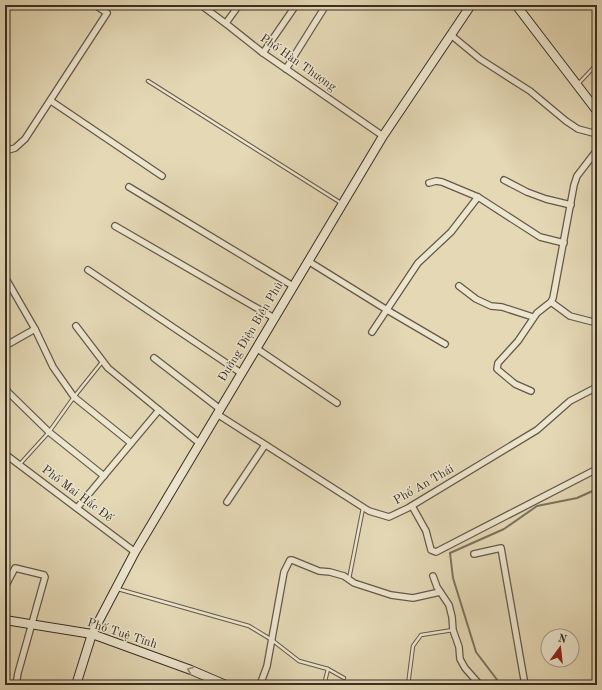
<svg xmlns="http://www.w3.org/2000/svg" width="602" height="690" font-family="'Old Standard TT',serif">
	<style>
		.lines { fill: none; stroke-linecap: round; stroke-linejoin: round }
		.stream { stroke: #7c725e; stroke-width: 2 }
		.lane-casing { stroke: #635949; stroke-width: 4.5 }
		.street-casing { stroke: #635949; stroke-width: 8 }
		.secondary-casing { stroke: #382f25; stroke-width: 10 }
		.lane { stroke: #ede6cf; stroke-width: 2.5 }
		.street { stroke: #ede6cf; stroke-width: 5.5 }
		.secondary { stroke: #ede6cf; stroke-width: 8 }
		.oneway { stroke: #928a7a }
		.labels { text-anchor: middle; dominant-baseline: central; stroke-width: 3; stroke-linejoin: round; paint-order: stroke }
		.street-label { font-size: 12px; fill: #382f25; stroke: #ede6cf }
	</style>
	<rect width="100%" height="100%" fill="#e4d8b5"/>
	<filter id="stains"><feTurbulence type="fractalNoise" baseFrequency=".005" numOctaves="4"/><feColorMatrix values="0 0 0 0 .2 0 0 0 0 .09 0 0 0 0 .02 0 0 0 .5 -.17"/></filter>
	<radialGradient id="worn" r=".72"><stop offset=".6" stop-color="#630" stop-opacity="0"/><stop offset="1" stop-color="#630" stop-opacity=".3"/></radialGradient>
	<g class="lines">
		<path class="stream" d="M501 685 476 652 453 578 450 553 504 529 537 506 577 498 597 489"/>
		<defs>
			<g id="lane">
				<path d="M597 47 594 55 597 61"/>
				<path d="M148 81 341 203"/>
				<path d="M579 83 597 64"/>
				<path d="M20 464 49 432 74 397 102 362"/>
				<path d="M349 579 363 508"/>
				<path d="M118 589 249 626 272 640 299 661 328 669 344 678"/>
				<path d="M324 685 328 669"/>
				<path d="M408 685 413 646 421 635 453 630"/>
				<path d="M526 685H538"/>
				<path d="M546 685 597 684"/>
			</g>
			<g id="street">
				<path d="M201 5 229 26 263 53 383 136"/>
				<path d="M226 23 239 5"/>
				<path d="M451 35 480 59 530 91 566 121 578 129 597 134"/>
				<path d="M263 53 296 5"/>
				<path d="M286 69 326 5"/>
				<path d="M51 101 162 176"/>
				<path d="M5 151 15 148 25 139 107 13 95 5"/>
				<path d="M504 180 527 192 546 199 571 205"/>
				<path d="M429 183 436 181 442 182 478 197 540 237 564 243"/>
				<path d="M129 187 293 286"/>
				<path d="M115 226 274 318"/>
				<path d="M308 261 387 310 445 344"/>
				<path d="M88 270 241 373"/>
				<path d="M5 277 35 329 53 367 74 397 131 443"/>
				<path d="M459 286 476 299 491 306 502 307 533 317"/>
				<path d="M551 302 570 316 597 323"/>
				<path d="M76 326 108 368 199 443"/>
				<path d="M372 332 418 263 451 232 478 197"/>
				<path d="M5 346 35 329"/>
				<path d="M256 348 337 403"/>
				<path d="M154 358 220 409"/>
				<path d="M5 387 8 392 49 432 104 476"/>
				<path d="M531 391 515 384 497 369 498 363 518 341 537 313 551 302 553 298 574 185 577 176 597 150"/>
				<path d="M217 414 369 511 389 517 408 508 537 430 570 401 597 387"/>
				<path d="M5 454 135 552"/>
				<path d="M227 502 265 445"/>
				<path d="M412 506 426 531 431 550 436 552 597 469"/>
				<path d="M77 508 159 410"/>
				<path d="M474 554 501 548 525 685"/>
				<path d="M433 576 437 587 449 605 452 617 453 630 459 647 460 659 465 668 480 685"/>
				<path d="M5 587 15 568 44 575 45 577 18 673 16 685"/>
				<path d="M260 685 267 666 284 572 290 560H292L319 571 330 572 344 576 354 583 391 595 413 598 440 592"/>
			</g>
			<g id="secondary">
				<path d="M516 5 597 111"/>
				<path d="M5 620 92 634 191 670 226 685"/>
				<path d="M76 685 92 634 135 552 383 136 471 5"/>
			</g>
		</defs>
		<use href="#lane" class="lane-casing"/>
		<use href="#street" class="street-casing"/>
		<use href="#secondary" class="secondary-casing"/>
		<use href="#lane" class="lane"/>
		<use href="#street" class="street"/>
		<use href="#secondary" class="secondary"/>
	</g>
	<defs><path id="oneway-chevron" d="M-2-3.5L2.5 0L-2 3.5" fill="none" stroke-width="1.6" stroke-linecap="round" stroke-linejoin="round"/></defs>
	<use class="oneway" href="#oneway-chevron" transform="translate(190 670) rotate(-159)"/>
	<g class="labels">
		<g class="street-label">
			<text transform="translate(298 63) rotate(35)">Phố Hàn Thượng</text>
			<text transform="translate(251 332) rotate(-59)">Đường Điện Biên Phủ</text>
			<text transform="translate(424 485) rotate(-30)">Phố An Thái</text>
			<text transform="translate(77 494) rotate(37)">Phố Mai Hắc Đế</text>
			<text transform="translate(122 634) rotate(18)">Phố Tuệ Tĩnh</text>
		</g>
	</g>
	<rect width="602" height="690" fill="none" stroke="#e4d8b5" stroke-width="20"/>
	<rect x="6" y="6" width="590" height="678" fill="none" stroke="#382f25" stroke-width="2"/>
	<rect x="10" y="10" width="582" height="670" fill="none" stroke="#382f25"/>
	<g transform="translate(560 648) rotate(15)"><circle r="19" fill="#ede6cf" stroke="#a59d8b"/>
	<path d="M0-3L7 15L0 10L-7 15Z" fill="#8f2418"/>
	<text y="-6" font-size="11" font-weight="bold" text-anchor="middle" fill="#382f25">N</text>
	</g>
	<rect width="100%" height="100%" filter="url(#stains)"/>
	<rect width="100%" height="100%" fill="url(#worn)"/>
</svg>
